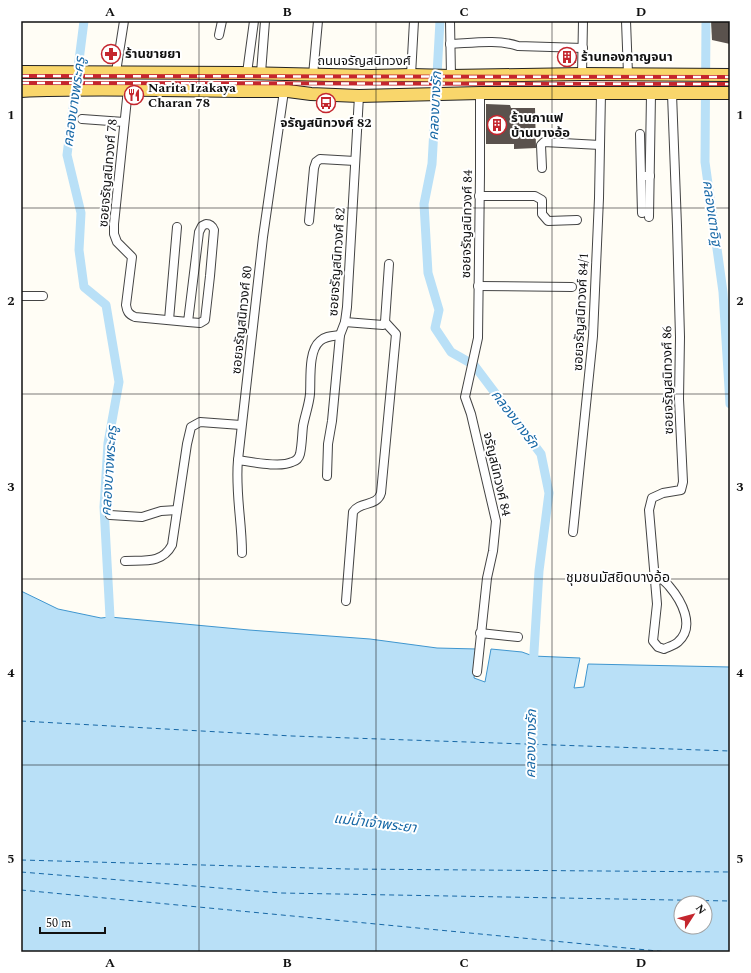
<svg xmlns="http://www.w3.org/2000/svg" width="751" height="973" font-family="Spectral,'Noto Sans Thai',serif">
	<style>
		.water { fill: #b9e0f7; stroke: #3f96cf; fill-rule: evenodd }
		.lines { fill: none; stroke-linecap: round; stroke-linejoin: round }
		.canal { stroke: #b9e0f7; stroke-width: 9 }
		.ferry { stroke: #1768a6; stroke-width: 1; stroke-dasharray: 5 4; stroke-linecap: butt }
		.building { fill: #5a524d }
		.minor-casing { stroke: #444; stroke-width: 10 }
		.primary-casing { stroke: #222; stroke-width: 14 }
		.minor { stroke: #fff; stroke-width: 8 }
		.primary { stroke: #f9d66b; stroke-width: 12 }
		.rail-casing { stroke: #c4262e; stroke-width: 4 }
		.rail { stroke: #fff; stroke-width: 2.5; stroke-dasharray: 8; stroke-linecap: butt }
		.grid { fill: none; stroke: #111; stroke-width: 1; stroke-opacity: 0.55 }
		.labels { text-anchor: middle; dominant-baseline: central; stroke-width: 4; stroke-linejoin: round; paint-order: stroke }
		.poi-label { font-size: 13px; font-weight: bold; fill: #111; stroke: #fff; text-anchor: start }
		.street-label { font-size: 13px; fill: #111; stroke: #fff }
		.water-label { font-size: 14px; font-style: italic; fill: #1768a6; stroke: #fff }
		.neighbourhood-label { font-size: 14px; fill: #111; stroke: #fff }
		.neatline { fill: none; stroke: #111; stroke-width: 1.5 }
		.grid-label { font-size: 13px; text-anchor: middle; font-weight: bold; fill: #111 }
	</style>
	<rect width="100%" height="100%" fill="#fffdf5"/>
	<path class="water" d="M21 591 58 609 101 618 110 617 249 630 370 639 437 648 477 649 474 678 485 682 491 649 522 652 533 656 580 658 574 688 584 687 588 664 730 667V952H21ZM681 903H705V927H681Z"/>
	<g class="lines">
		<g class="canal">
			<path d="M84 21 67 155 81 213 79 250 84 287 106 305 119 382 108 443 104 507 110 617 109 629"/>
			<path d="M440 21 432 164 424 204 428 273 439 310 435 328 451 352 474 365 541 454 549 493 539 571 533 668"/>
			<path d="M706 21 705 162 723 292 730 404"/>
		</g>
		<g class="ferry">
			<path d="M21 721 292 736 730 751"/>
			<path d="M21 860 348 869 730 872"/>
			<path d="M21 872 281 893 730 901"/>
			<path d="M21 890 668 952"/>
		</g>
	</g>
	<g class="building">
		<path d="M711 21H730V44L712 40Z"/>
		<path d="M558 53H575L576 63 559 61Z"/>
		<path d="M486 104 510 105 511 108H535L536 148 514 149V144H486Z"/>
	</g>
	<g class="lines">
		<defs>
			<g id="minor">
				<path d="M450 21 451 76"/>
				<path d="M626 21 628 74"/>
				<path d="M219 35 222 21"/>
				<path d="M450 44C472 43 498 39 518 46L583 48"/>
				<path d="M116 72 124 21"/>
				<path d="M247 73 254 21"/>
				<path d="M261 73 265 21"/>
				<path d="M582 74 583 21"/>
				<path d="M313 75 318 21"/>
				<path d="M411 75 414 21"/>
				<path d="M128 89 114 224V234L117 242 132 257 126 305C127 311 128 314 135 317L188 322 200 323 205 320 210 276 214 230C212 225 210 224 206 224L202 226 199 232 188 322"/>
				<path d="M82 119 124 122"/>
				<path d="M640 134 641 176"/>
				<path d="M542 168 541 145 544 142 600 145"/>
				<path d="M479 196H535L542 200V214L548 221 577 220"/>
				<path d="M642 213 641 176H650"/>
				<path d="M649 217 651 94"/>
				<path d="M309 221 314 168 316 162 320 159 355 161"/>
				<path d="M478 286 572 287"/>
				<path d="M21 296H43"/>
				<path d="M169 320 177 227"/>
				<path d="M345 322 383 325 385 322"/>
				<path d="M238 460C252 462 280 468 292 462 296 461 299 458 300 454 302 445 302 435 303 426 305 415 309 405 310 394 311 379 308 351 320 341 325 336 333 336 340 335"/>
				<path d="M327 476 328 444 332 421 340 335 345 322 347 307 359 96"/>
				<path d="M110 515 142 517 161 511 177 510"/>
				<path d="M573 532 593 336 599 198 601 93"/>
				<path d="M242 553C242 521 235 492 238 460L263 237 284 91"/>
				<path d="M125 561C144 560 162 564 172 545L187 444 191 427 200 422 241 425"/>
				<path d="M655 574C659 577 665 581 669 586 681 600 696 626 678 642 675 645 668 647 664 649L658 647 653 641 657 604 649 510 652 498 663 493 681 490 683 482 679 399 680 337 677 226 672 94"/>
				<path d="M346 601 353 512C360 501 377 507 381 493L396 334 385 322 389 264"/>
				<path d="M480 633 518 637"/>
				<path d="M477 672 487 578 493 551 496 521 471 414 465 397 478 338 480 174V93"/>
			</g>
			<g id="primary">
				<path d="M21 72 240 73 371 76 411 75 451 76 582 74 730 75"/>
				<path d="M21 91C110 87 199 92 288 91L311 94 359 96 480 93H730"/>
			</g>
		</defs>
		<use href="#minor" class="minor-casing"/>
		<use href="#primary" class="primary-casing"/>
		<use href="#minor" class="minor"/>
		<use href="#primary" class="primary"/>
		<defs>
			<g id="rail">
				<path d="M21 76 730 77"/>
				<path d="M21 83 730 84"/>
			</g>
		</defs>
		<use href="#rail" class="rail-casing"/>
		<use href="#rail" class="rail"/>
	</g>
	<path class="grid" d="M199 21V952M376 21V952M552 21V952M21 208H730M21 394H730M21 579H730M21 765H730"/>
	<defs>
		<symbol id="pharmacy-ring" viewBox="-11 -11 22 22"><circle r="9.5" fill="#fff" stroke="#c4262e" stroke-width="1.5"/><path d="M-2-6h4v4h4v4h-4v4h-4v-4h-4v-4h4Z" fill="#c4262e"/></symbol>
		<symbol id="building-ring" viewBox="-11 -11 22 22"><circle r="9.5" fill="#fff" stroke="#c4262e" stroke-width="1.5"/><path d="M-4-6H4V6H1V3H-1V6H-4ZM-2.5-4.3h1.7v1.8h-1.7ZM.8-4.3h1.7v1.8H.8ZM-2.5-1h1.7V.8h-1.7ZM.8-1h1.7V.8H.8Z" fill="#c4262e"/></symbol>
		<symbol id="restaurant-ring" viewBox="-11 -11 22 22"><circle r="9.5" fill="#fff" stroke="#c4262e" stroke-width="1.5"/><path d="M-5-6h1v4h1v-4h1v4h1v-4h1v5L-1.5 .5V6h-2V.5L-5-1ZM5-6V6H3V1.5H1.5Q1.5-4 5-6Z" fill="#c4262e"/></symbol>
		<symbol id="bus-ring" viewBox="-11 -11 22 22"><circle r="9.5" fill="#fff" stroke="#c4262e" stroke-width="1.5"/><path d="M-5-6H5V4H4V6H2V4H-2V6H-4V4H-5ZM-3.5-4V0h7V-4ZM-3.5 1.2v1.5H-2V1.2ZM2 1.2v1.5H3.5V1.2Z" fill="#c4262e"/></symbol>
	</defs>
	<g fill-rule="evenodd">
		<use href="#pharmacy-ring" x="100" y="43" width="22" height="22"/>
		<use href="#building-ring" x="556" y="46" width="22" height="22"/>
		<use href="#restaurant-ring" x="123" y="84" width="22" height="22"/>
		<use href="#bus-ring" x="315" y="92" width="22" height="22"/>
		<use href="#building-ring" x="486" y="114" width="22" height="22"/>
	</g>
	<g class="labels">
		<g class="poi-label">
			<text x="125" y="54">ร้านขายยา</text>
			<text x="581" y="57">ร้านทองกาญจนา</text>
			<text x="148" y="88">Narita Izakaya<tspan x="148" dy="15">Charan 78</tspan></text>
			<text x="511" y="118">ร้านกาแฟ<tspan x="511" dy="15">บ้านบางอ้อ</tspan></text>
			<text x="326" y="123" text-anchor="middle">จรัญสนิทวงศ์ 82</text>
		</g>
		<g class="street-label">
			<text x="364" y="61">ถนนจรัญสนิทวงศ์</text>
			<text transform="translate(108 173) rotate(-85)">ซอยจรัญสนิทวงศ์ 78</text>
			<text transform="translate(467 224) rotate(-89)">ซอยจรัญสนิทวงศ์ 84</text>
			<text transform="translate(337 262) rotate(-86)">ซอยจรัญสนิทวงศ์ 82</text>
			<text transform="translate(581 312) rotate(-87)">ซอยจรัญสนิทวงศ์ 84/1</text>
			<text transform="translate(242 320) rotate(-84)">ซอยจรัญสนิทวงศ์ 80</text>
			<text transform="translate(668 380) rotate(-91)">ซอยจรัญสนิทวงศ์ 86</text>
			<text transform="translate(497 474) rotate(77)">จรัญสนิทวงศ์ 84</text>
		</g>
		<g class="water-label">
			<text transform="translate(74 102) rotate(-82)">คลองบางพระครู</text>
			<text transform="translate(435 106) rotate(-87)">คลองบางรัก</text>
			<text transform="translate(712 213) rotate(82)">คลองเตาอิฐ</text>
			<text transform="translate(515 419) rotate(53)">คลองบางรัก</text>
			<text transform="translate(109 471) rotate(-86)">คลองบางพระครู</text>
			<text transform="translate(531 744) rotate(-89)">คลองบางรัก</text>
			<text transform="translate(375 823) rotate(7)">แม่น้ำเจ้าพระยา</text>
		</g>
		<g class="neighbourhood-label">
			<text x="618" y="577">ชุมชนมัสยิดบางอ้อ</text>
		</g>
	</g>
	<rect width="751" height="973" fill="none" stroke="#ffffff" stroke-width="44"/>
	<g transform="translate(693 915) rotate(54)"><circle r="19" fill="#ffffff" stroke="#a0a0a0"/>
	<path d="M0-3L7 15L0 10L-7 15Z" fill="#c4262e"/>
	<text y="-6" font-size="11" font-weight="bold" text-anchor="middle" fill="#111111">N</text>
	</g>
	<path d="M40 927v6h65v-6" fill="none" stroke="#111111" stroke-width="2"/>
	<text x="46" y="927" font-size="12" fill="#111111" stroke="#ffffff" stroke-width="3" paint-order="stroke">50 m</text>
	<rect x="22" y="22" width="707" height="929" class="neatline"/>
	<g class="grid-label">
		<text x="110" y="16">A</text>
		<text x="287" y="16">B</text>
		<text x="464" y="16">C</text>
		<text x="641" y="16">D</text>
		<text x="11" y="119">1</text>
		<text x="740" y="119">1</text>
		<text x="11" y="305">2</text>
		<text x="740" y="305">2</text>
		<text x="11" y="491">3</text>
		<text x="740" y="491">3</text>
		<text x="11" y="677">4</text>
		<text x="740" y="677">4</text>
		<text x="11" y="863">5</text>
		<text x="740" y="863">5</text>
		<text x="110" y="967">A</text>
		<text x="287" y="967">B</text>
		<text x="464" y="967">C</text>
		<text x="641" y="967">D</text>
	</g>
</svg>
